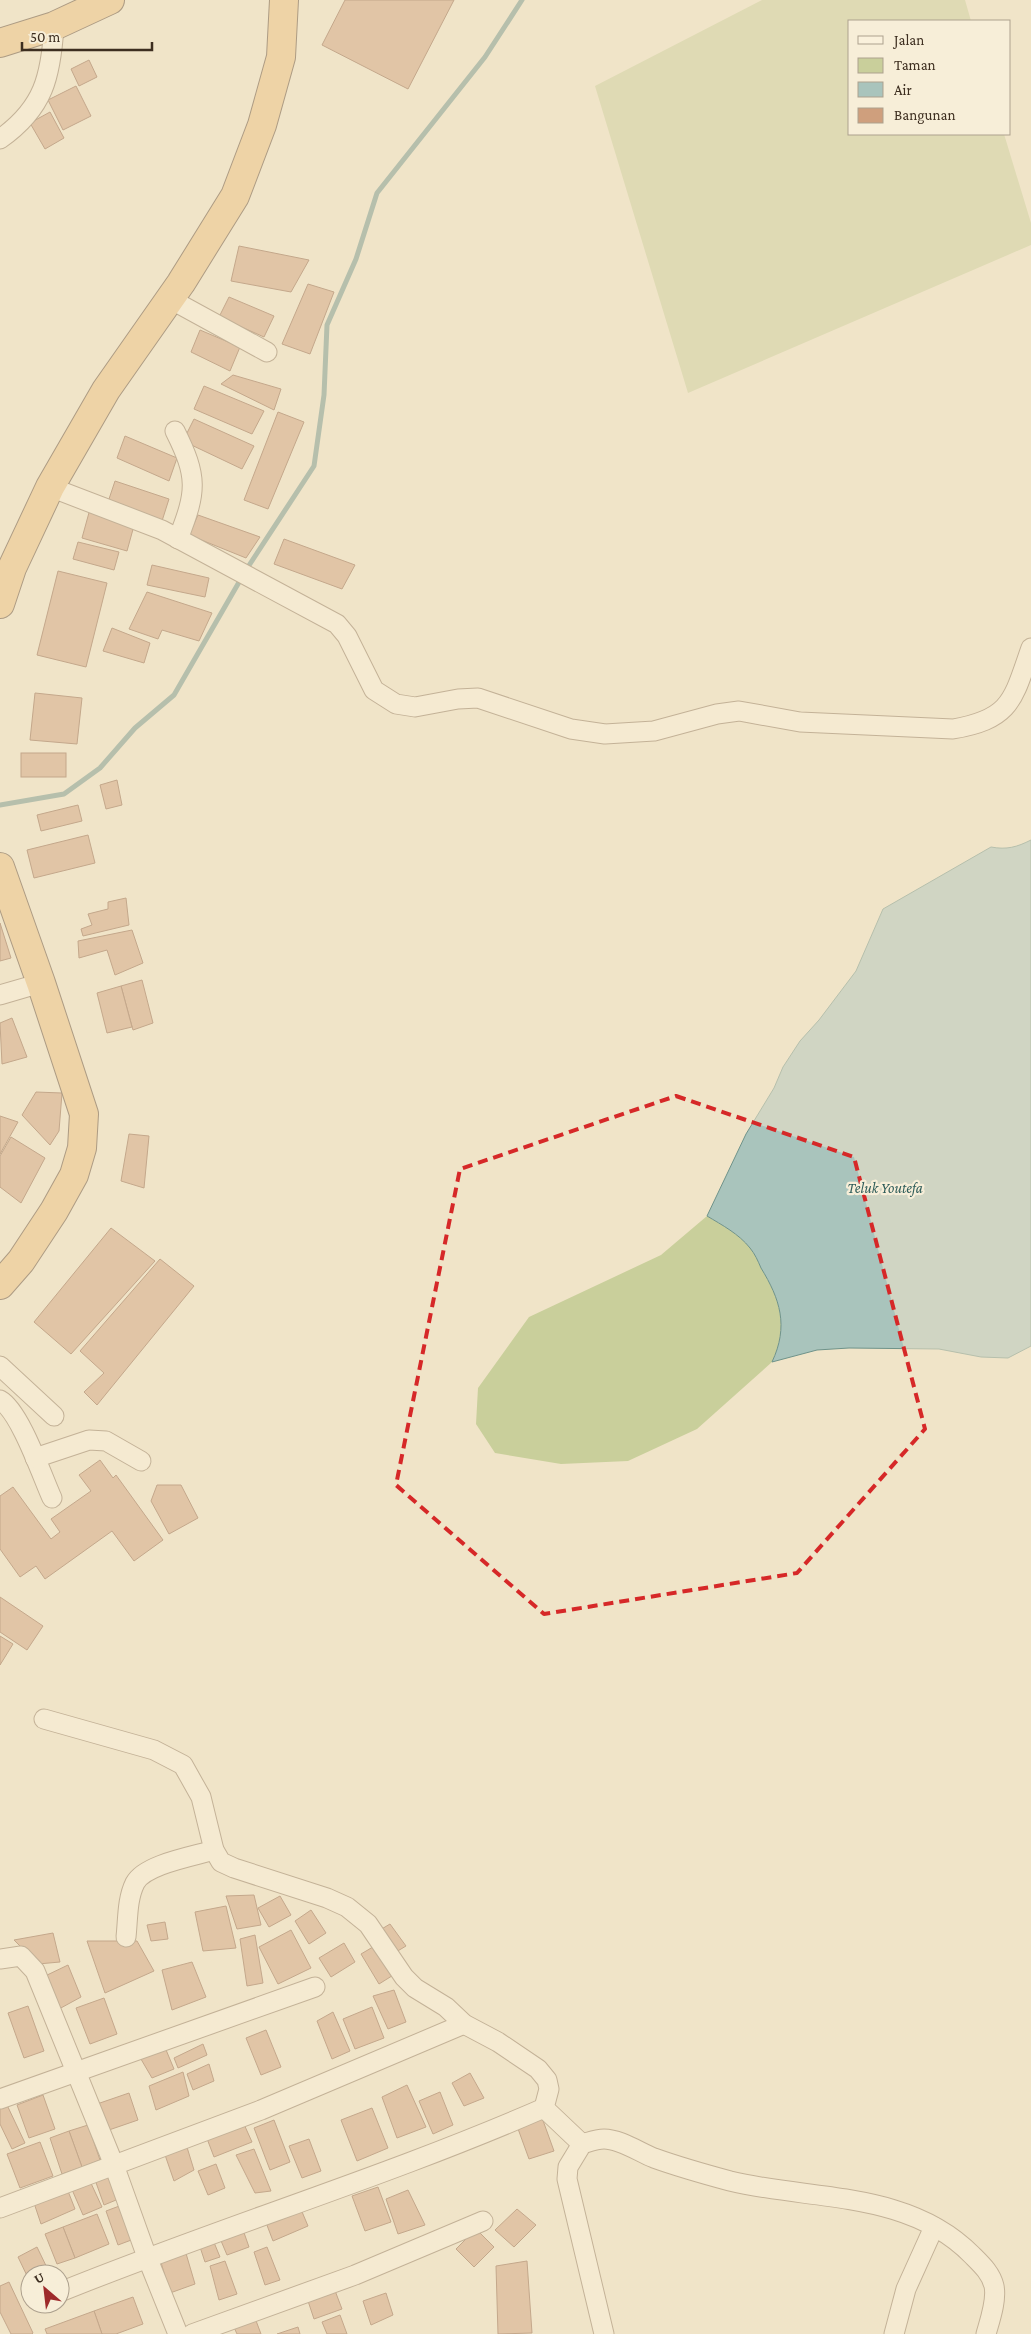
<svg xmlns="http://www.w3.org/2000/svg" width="1031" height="2334" font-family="'Crimson Pro',serif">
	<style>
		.green { fill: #c9cf9b }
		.water { fill: #a9c4bc; stroke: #6f938a }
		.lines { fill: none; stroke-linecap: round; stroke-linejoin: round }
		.stream { stroke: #6f938a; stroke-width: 5 }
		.building { fill: #cf9f7d; stroke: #8d5f41 }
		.minor-casing { stroke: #8d765c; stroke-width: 21 }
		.trunk-casing { stroke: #5b4430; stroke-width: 30 }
		.minor { stroke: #faf1dc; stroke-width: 19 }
		.trunk { stroke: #eabe7c; stroke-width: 28 }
		.marked { fill: none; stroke: #d62828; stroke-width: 4; stroke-dasharray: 10 6; stroke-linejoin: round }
		.labels { text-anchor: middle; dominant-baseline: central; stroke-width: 4.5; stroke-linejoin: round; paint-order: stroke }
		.water-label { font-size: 15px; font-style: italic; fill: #2f5d5a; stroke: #f7eed8 }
	</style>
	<rect width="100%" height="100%" fill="#f0e4c8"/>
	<g class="green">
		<path d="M762 0H965L971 21H850V134H1004L1031 223V245L688 393 595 86Z"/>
		<path d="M707 1216C722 1225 739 1234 750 1248 755 1254 758 1261 761 1268 780 1299 789 1326 772 1362L697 1429 628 1461 561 1464 495 1453 476 1424 478 1388 529 1317 661 1255Z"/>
	</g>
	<path class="water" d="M1031 840V1346L1008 1358 981 1357 939 1349 849 1348 817 1350 772 1362C789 1326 780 1299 761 1268 758 1261 755 1254 750 1248 739 1234 722 1225 707 1216L746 1134 774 1088 783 1067 800 1041 819 1020 856 971 883 909 991 847C1007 850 1017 847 1031 840Z"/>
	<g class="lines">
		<g class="stream">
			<path d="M246 570 314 466 324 395 327 325 356 259 377 193 485 57 522 0"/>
			<path d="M0 805 64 794 100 768 135 728 174 695 242 577"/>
		</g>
	</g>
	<g class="building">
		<path d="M345 0H454L408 89 322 45Z"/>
		<path d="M89 60 97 77 79 86 71 69Z"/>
		<path d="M76 86 91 116 63 130 48 100Z"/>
		<path d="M50 112 64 138 45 149 30 123Z"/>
		<path d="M239 246 309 260 291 292 231 281Z"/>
		<path d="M308 284 334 292 310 354 282 344Z"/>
		<path d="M229 297 274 316 264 337 219 317Z"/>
		<path d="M200 330 240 347 230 371 191 352Z"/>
		<path d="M233 375 281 389 274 410 221 384Z"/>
		<path d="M204 386 264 411 252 434 194 409Z"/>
		<path d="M278 412 304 422 268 509 244 500Z"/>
		<path d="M194 419 254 446 242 469 183 441Z"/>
		<path d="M125 436 177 458 169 481 117 458Z"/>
		<path d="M115 481 169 499 162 521 108 502Z"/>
		<path d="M90 509 135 522 127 551 82 538Z"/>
		<path d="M198 515 260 537 246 558 189 535Z"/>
		<path d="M284 539 355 565 342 589 274 564Z"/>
		<path d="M78 542 119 552 114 570 73 559Z"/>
		<path d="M152 565 209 578 205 597 147 585Z"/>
		<path d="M58 571 107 583 86 667 37 655Z"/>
		<path d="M147 592 212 613 199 641 162 630 158 639 129 629Z"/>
		<path d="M112 628 150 643 144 663 103 651Z"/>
		<path d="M35 693 82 698 77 744 30 740Z"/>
		<rect x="21" y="753" width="45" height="24"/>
		<path d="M117 780 122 805 106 809 100 785Z"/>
		<path d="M78 805 82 821 41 831 37 815Z"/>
		<path d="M88 835 95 863 34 878 27 850Z"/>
		<path d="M126 898 129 925 83 936 81 929 92 925 88 914 108 909V902Z"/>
		<path d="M0 923 11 958 0 961Z"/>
		<path d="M132 930 143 963 115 975 107 950 79 958 78 941Z"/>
		<path d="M142 980 153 1023 133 1030 121 986Z"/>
		<path d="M121 986 132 1027 107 1033 97 993Z"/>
		<path d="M12 1018 27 1057 2 1064 0 1023Z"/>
		<path d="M36 1092 62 1093 59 1131 50 1145 22 1115Z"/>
		<path d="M0 1116 18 1122 0 1154Z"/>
		<path d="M129 1134 149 1136 144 1188 121 1181Z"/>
		<path d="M11 1137 45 1158 21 1203 0 1187V1156Z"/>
		<path d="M111 1228 155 1261 71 1354 34 1322Z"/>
		<path d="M160 1259 194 1286 97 1405 84 1392 104 1373 80 1351Z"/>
		<path d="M100 1460 113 1478 116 1475 163 1540 134 1561 112 1531 45 1579 36 1566 20 1577 0 1549V1496L13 1487 51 1539 60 1532 51 1519 91 1491 79 1475Z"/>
		<path d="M157 1485H181L198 1518 169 1534 151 1501Z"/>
		<path d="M0 1597 43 1626 27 1650 0 1632Z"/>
		<path d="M0 1636 13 1644 0 1665Z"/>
		<path d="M254 1895 261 1925 237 1929 226 1896Z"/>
		<path d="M280 1896 291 1915 269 1927 258 1908Z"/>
		<path d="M226 1906 236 1948 203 1951 195 1912Z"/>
		<path d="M311 1910 326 1933 309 1944 295 1921Z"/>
		<path d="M165 1922 168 1939 151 1941 147 1925Z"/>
		<path d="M390 1924 406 1946 396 1952 380 1930Z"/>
		<path d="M291 1930 311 1968 278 1984 259 1947Z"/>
		<path d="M53 1933 60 1962 38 1964 14 1940Z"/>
		<path d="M255 1935 263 1983 247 1986 240 1939Z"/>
		<path d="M87 1941H137L154 1971 105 1993Z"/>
		<path d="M344 1943 355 1962 331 1977 319 1958Z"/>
		<path d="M378 1944 395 1974 379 1984 361 1954Z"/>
		<path d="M192 1962 206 1997 172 2010 162 1970Z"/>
		<path d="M68 1965 81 1997 59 2009 43 1977Z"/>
		<path d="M394 1990 406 2022 388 2029 373 1996Z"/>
		<path d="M104 1998 117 2034 90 2044 76 2008Z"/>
		<path d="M28 2006 44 2051 24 2058 8 2013Z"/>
		<path d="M372 2007 384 2038 355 2049 343 2019Z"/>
		<path d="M333 2012 350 2051 332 2059 317 2021Z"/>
		<path d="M266 2030 281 2067 261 2075 246 2038Z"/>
		<path d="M203 2044 207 2055 178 2068 174 2058Z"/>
		<path d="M164 2045 174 2069 152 2078 138 2054Z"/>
		<path d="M209 2064 214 2081 193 2090 187 2074Z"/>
		<path d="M183 2072 189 2096 156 2110 149 2086Z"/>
		<path d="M470 2073 484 2098 464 2106 452 2083Z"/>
		<path d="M407 2085 426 2127 397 2138 382 2097Z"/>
		<path d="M440 2092 453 2125 433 2134 419 2101Z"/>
		<path d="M129 2093 138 2120 106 2131 97 2104Z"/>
		<path d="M43 2095 55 2129 29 2138 17 2105Z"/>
		<path d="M7 2105 25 2143 12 2149 0 2124V2108Z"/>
		<path d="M372 2108 388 2148 357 2161 341 2120Z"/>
		<path d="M541 2115 554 2151 529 2159 517 2126Z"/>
		<path d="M274 2120 290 2162 270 2170 254 2128Z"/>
		<path d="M243 2122 252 2142 214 2157 206 2136Z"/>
		<path d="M88 2125 100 2160 82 2167 69 2131Z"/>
		<path d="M69 2131 82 2167 62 2174 50 2138Z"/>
		<path d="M309 2139 321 2171 302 2178 289 2146Z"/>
		<path d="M40 2142 53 2176 20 2188 7 2154Z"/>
		<path d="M186 2144 194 2170 174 2181 164 2152Z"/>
		<path d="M254 2149 271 2191 255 2193 236 2155Z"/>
		<path d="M216 2164 225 2188 208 2195 198 2171Z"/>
		<path d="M112 2170 121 2198 104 2205 94 2177Z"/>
		<path d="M89 2179 102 2207 83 2215 70 2185Z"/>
		<path d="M66 2186 75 2209 41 2224 33 2200Z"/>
		<path d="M378 2187 391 2222 365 2231 352 2196Z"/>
		<path d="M408 2190 425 2225 398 2234 386 2199Z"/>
		<path d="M122 2205 134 2239 118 2245 106 2211Z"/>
		<path d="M300 2207 308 2226 273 2241 265 2220Z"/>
		<path d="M517 2209 536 2225 514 2247 495 2230Z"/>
		<path d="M97 2214 109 2244 75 2258 63 2227Z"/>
		<path d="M63 2227 75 2258 57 2264 45 2234Z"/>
		<path d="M242 2227 249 2247 227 2255 219 2236Z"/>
		<path d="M476 2229 494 2247 474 2267 456 2249Z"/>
		<path d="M213 2240 220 2257 205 2262 199 2244Z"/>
		<path d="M37 2247 50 2274H30V2282L18 2257Z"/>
		<path d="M267 2247 280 2280 265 2285 254 2252Z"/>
		<path d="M185 2250 195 2284 170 2293 160 2259Z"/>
		<path d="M225 2261 237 2294 219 2300 210 2266Z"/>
		<path d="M527 2261 532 2333 498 2334 496 2266Z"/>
		<path d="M9 2282 33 2333 32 2334H11L0 2312V2286Z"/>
		<path d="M334 2288 342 2309 314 2319 307 2298Z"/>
		<path d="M386 2293 393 2315 371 2325 363 2301Z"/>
		<path d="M133 2297 143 2324 116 2334H102L94 2311Z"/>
		<path d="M94 2311 102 2334H47L45 2329Z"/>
		<path d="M340 2315 347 2334H327L322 2322Z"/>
		<path d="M255 2318 261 2334H237L233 2325Z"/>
		<path d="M298 2327 300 2334H277Z"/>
	</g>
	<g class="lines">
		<defs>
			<g id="minor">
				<path d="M0 139C44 108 51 76 54 26"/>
				<path d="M170 299 267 352"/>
				<path d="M175 431C198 477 197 491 178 539"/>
				<path d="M50 487 162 530 337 624 347 636 374 690 396 704 415 707 458 699 478 698 571 729 605 734 654 731 717 714 739 711 800 722 953 729C1012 719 1013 699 1031 648"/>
				<path d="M0 995 41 983"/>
				<path d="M0 1366 54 1416"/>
				<path d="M0 1400C20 1411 42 1476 52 1498"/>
				<path d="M35 1458 89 1440 106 1441 141 1461"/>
				<path d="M44 1719 154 1750 183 1765 201 1797 214 1850 221 1862 234 1868 327 1898 347 1907 368 1924 404 1977 415 1988 446 2007 464 2024 498 2042 538 2069 547 2080 549 2089 544 2108 582 2144"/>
				<path d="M126 1937C128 1919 127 1899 135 1883 145 1864 195 1856 214 1850"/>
				<path d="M0 1959 21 1956 35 1971 114 2165 147 2257 178 2334"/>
				<path d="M0 2099 315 1987"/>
				<path d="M0 2208 261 2110 464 2024"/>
				<path d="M60 2292C220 2227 386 2177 544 2108"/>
				<path d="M192 2334 355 2275 483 2221"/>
				<path d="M604 2334 567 2179 568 2167 582 2144C589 2142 597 2139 604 2139 620 2139 639 2152 654 2158 679 2167 704 2174 730 2181 812 2201 908 2190 972 2255 981 2264 991 2273 994 2286 997 2300 990 2320 986 2334"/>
				<path d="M894 2334 906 2289 934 2227"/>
			</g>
			<g id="trunk">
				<path d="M0 43 54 26 110 0"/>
				<path d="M0 604 12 568 50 487 106 390 181 283 235 196 262 125 281 57 284 0"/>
				<path d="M0 867 41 983 84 1114 82 1148 74 1175 54 1211 21 1261 0 1285"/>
			</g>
		</defs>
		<use href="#minor" class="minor-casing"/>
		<use href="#trunk" class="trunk-casing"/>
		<use href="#minor" class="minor"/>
		<use href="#trunk" class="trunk"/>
	</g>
	<path d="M0 0H1031V2334H0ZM676 1096 854 1157 925 1429 797 1573 544 1614 396 1485 460 1169Z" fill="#f0e4c8" fill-opacity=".55" fill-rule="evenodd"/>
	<path class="marked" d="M676 1096 854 1157 925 1429 797 1573 544 1614 396 1485 460 1169Z"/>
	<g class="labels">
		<g class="water-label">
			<text x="885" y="1188">Teluk Youtefa</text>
		</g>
	</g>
	<rect x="848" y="20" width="162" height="115" fill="#f7eed8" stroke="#ada18e"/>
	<rect x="858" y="36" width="25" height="8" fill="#faf1dc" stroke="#ada18e"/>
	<text x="894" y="45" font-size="15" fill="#3d2e20">Jalan</text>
	<rect x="858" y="58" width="25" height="15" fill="#c9cf9b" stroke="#ada18e"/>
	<text x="894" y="70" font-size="15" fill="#3d2e20">Taman</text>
	<rect x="858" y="82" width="25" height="15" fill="#a9c4bc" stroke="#ada18e"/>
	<text x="894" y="95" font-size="15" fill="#3d2e20">Air</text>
	<rect x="858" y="108" width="25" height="15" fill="#cf9f7d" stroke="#ada18e"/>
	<text x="894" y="120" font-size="15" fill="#3d2e20">Bangunan</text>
	<g transform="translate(45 2289) rotate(332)"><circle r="24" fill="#f7eed8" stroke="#ada18e"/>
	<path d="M0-4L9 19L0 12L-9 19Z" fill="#9e2a2b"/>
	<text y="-8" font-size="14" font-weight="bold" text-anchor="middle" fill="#3d2e20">U</text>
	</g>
	<path d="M22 42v8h130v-8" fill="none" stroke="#3d2e20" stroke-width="2.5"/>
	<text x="30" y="42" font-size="15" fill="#3d2e20" stroke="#f7eed8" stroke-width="4" paint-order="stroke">50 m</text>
</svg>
